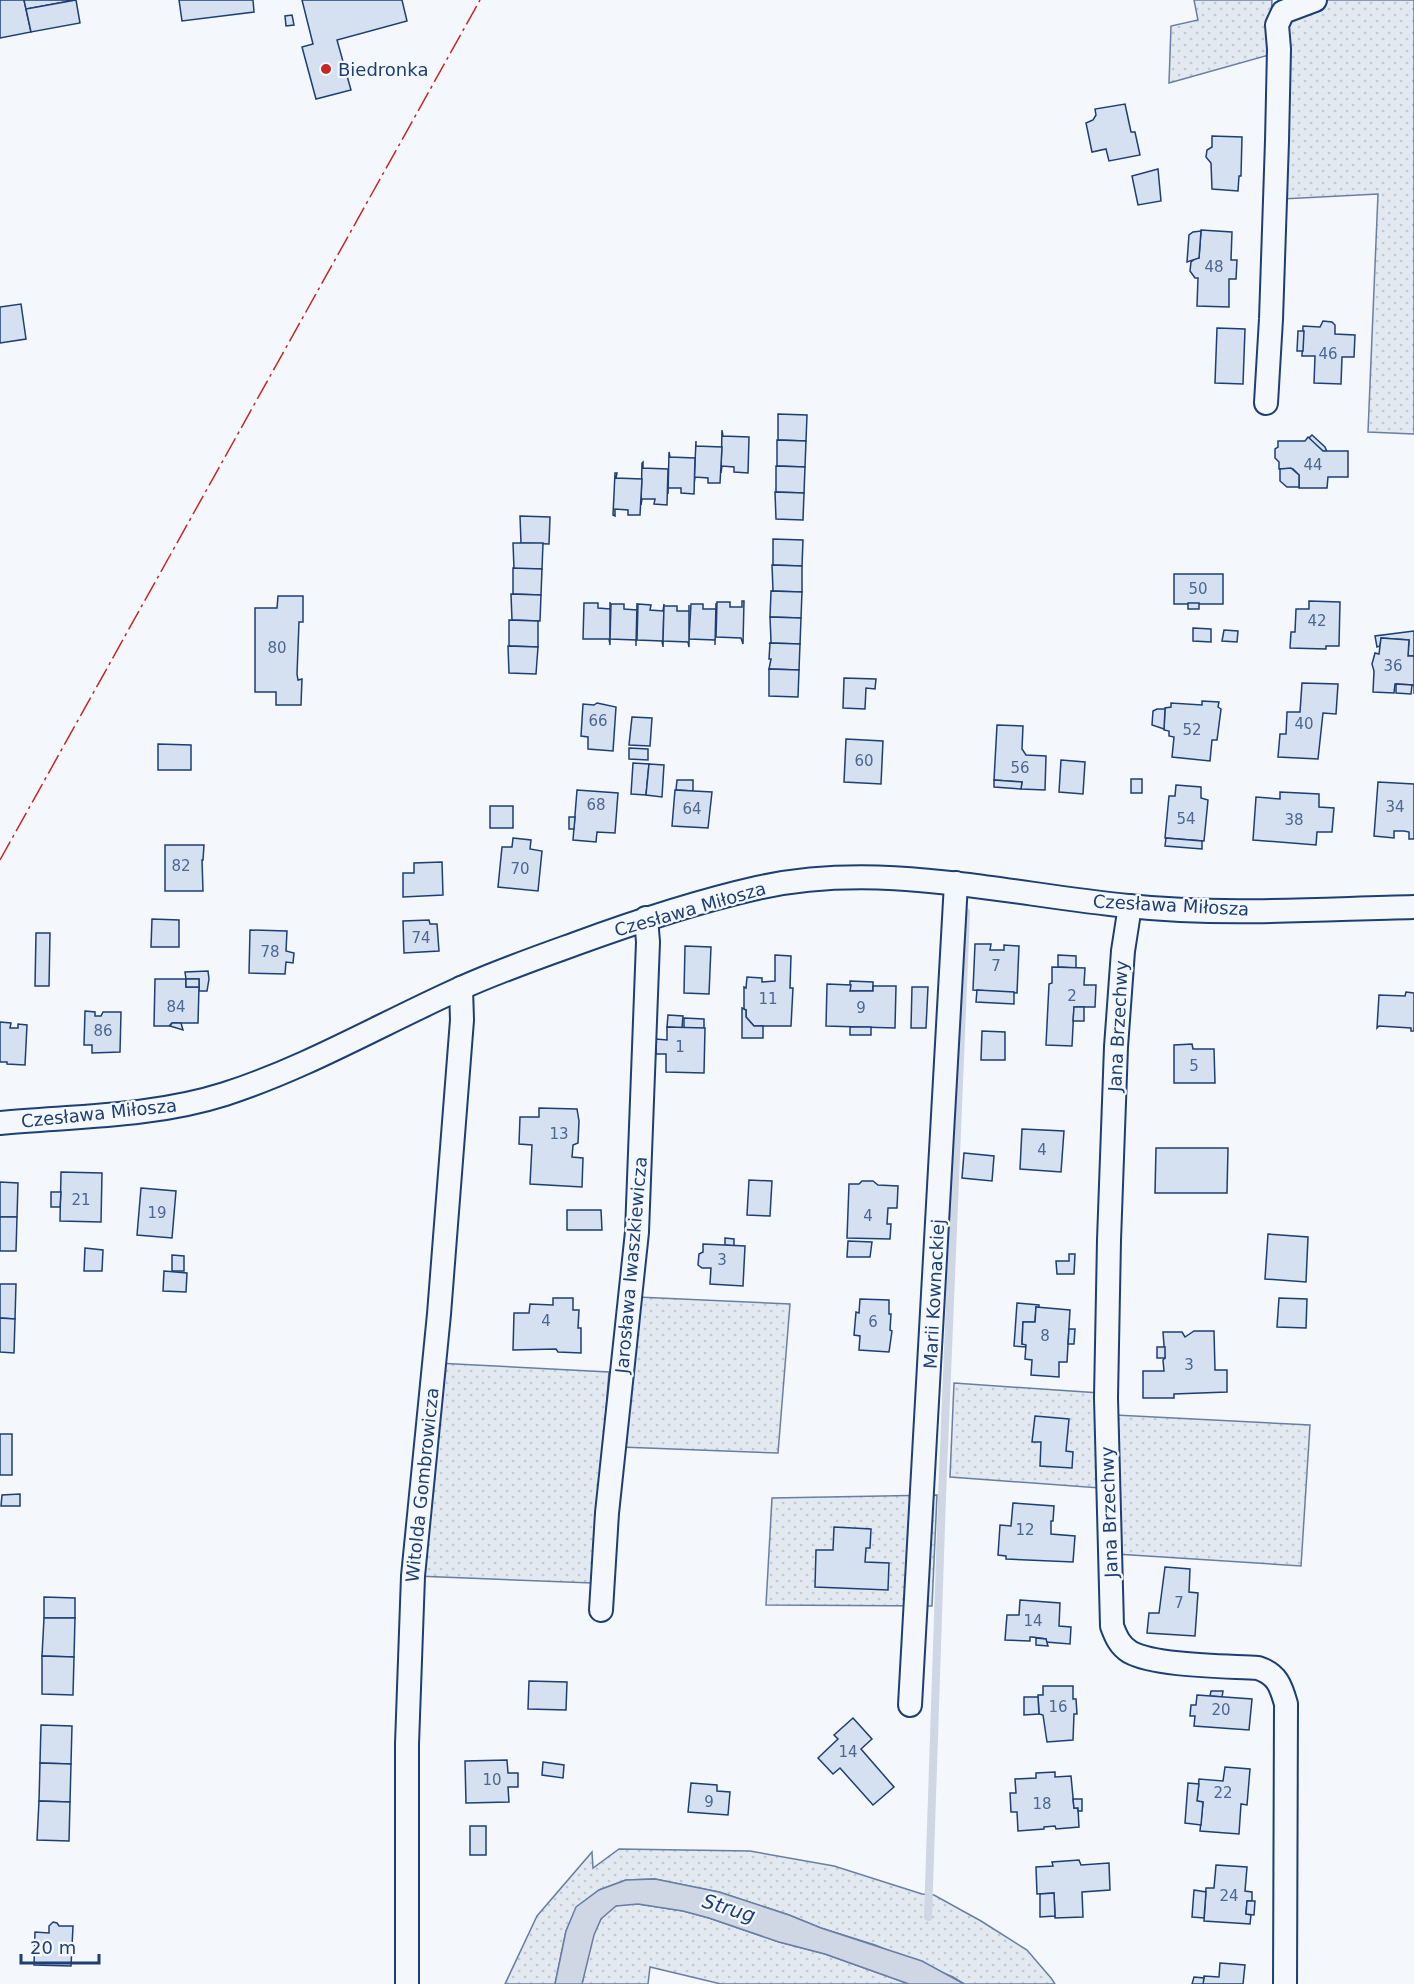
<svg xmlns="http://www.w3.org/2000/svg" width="1414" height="1984" font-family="'DejaVu Sans',sans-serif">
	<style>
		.grass { fill: url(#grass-dots); stroke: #687fa3; stroke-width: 1.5 }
		.water { fill: #cfd7e4; stroke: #687fa3; stroke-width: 1.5 }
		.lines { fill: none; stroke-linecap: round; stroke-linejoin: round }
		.stream { stroke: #cfd7e4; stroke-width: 8 }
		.building { fill: #d5e0f0; stroke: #1d3f73; stroke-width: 1.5 }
		.minor-casing { stroke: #1d3f73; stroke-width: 26 }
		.minor { stroke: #f4f7fb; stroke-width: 22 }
		.power { stroke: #c62828; stroke-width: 1.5; stroke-dasharray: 21 4.5 3 4.5; stroke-linecap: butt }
		.poi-dot { fill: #c62828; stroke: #f4f7fb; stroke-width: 2 }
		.labels { text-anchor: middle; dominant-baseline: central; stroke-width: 4.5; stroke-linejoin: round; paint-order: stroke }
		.number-label { font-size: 15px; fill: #4b6792 }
		.poi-label { font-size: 18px; fill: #1d3f73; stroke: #f4f7fb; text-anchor: start }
		.street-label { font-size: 18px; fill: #1d3f73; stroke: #f4f7fb }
		.water-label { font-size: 20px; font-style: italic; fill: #1d3f73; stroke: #f4f7fb }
	</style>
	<defs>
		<pattern id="grass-dots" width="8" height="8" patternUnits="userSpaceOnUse" patternTransform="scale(1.5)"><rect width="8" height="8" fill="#e3e9f0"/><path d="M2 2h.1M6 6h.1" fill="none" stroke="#c2c9d1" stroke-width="1.8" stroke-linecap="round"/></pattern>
	</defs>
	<rect width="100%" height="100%" fill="#f4f7fb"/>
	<g class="grass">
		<path d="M1194 0H1272L1269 55 1169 83 1171 26 1198 20Z"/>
		<path d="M1327 0H1414V434L1368 432 1378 194 1282 199 1288 20 1299 8Z"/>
		<path d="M637 1297 790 1304 778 1453 621 1447Z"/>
		<path d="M436 1363 609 1372 592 1583 416 1576Z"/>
		<path d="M954 1383 1100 1393V1488L950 1477Z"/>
		<path d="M1115 1415 1310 1425 1301 1566 1116 1554Z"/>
		<path d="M937 1495 932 1606 766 1605 772 1498Z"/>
		<path d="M619 1849 750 1851 834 1866 922 1894 934 1895 981 1921 1027 1950 1051 1978 1055 1984H964L953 1977 875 1945 821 1928 789 1915 719 1892 655 1879 626 1880 599 1890 577 1907 566 1931 555 1984H505L537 1916 592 1852 593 1868Z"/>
		<path d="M638 1904 683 1911 709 1918 779 1942 825 1954 909 1984H721L650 1967 648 1984H582C587 1960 590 1920 614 1907 620 1903 631 1905 638 1904Z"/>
	</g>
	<path class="water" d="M655 1879 719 1892 789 1915 821 1928 922 1961 964 1984H909L825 1954 779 1942 709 1918 683 1911 638 1904 616 1906 601 1919 594 1935 582 1984H555L566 1931 576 1907 599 1890 626 1880Z"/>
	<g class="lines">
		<path class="stream" d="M928 1917 942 1496 966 912"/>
	</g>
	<g class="building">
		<path d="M0 0H24L31 32 0 38Z"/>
		<path d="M24 0H75L26 9Z"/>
		<path d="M76 0 80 23 31 32 26 9Z"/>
		<path d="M179 0H253L254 12 182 21Z"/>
		<path d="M302 0H402L407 21 337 40 351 90 316 99 302 47 313 44Z"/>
		<path d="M292 15 294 25 286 26 285 16Z"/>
		<path d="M1125 104 1131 132H1135L1140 155 1109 161 1106 149 1092 152 1086 123 1093 120 1096 115 1095 109Z"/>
		<path d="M1212 136 1242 137 1241 176H1239L1238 191 1212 189 1211 163 1206 157 1207 150 1212 147Z"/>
		<path d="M1158 169 1161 201 1138 205 1132 176Z"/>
		<path d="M1201 230 1232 232 1231 260H1237L1236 279H1229V307L1197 306 1198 278H1195L1190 271 1191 262 1196 258H1199Z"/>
		<path d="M1201 231 1199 258 1187 262 1189 235 1193 232Z"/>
		<path d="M21 304 26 339 0 343V307Z"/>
		<path d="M1323 321 1332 322 1335 325V334L1355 335 1354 357H1342L1341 384 1314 383 1315 356H1302L1303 326 1320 327Z"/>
		<path d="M1217 328 1245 329 1243 384 1215 383Z"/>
		<path d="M1298 331H1304L1303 351H1297Z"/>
		<path d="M778 414 807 415 806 441 778 440Z"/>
		<path d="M722 430 723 436 749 437 748 473 734 472V467L722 466 721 473Z"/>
		<path d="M1312 435 1325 447 1327 452 1323 451 1310 440 1309 438Z"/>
		<path d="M1308 437 1323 451H1348V477H1328L1327 488H1299V475L1293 469H1279V462L1275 458V449L1278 447V441H1305Z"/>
		<path d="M777 440 806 441 805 467 777 466Z"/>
		<path d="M696 441V446L722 447 720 483H708V478L695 477 694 484Z"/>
		<path d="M669 452 670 457 695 458 694 494 681 493V488H668V494Z"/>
		<path d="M643 462V468L668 469 667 505 654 504 655 499H642L641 505 642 463Z"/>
		<path d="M776 466 805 467 804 493 776 492Z"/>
		<path d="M1291 468 1299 475V487H1287L1280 481V469Z"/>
		<path d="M615 473H617L616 478 642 479 640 515H628V510L615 509V516L613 515Z"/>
		<path d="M775 492 804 493 803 520 776 519Z"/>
		<path d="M520 516 550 517 549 544 521 543Z"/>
		<path d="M773 539 803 540 802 566 772 565H773Z"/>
		<path d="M513 543H543L542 569H514Z"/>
		<path d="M772 565 802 566V592L771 591H773Z"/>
		<path d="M513 568 542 569 541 595 513 594Z"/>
		<rect x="1174" y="574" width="49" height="30"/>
		<path d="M771 591 802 592 801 618 770 617Z"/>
		<path d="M511 594 541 595 540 621 512 620Z"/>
		<path d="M278 596H303V622H299L297 674 298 680 302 679 301 705H276V692H255V608H277Z"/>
		<path d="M742 601H744L743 644 741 638 716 637 717 602H730V607H742Z"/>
		<path d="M1309 601 1340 602 1339 646H1326V649L1290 648 1291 632H1295L1296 609H1309Z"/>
		<path d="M610 602V645L609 639H583L584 603H598V608L610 609Z"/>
		<path d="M637 603 636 646V640L610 639 611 604H624V609L637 610Z"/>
		<path d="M716 603 715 645V640L689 639 691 604H703V609H716Z"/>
		<rect x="1188" y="603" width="11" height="6"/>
		<path d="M638 604 651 605 650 610 663 611 664 604 663 647 662 641 637 640Z"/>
		<path d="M689 605V647L688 642 663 641 664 606H677V611H689Z"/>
		<path d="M770 617 801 618 800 644 770 643 771 642Z"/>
		<path d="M509 620 538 621V647L509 646Z"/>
		<path d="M1193 628 1211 629V642L1193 641Z"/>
		<path d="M1224 630 1238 631 1237 642 1222 641Z"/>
		<path d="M1414 631V656H1408L1409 640 1381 638 1380 646 1377 647 1375 636Z"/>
		<path d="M1381 638 1409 640 1408 656H1414V694V685L1396 684H1395L1394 693 1373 692 1374 671 1372 664 1375 653 1379 654Z"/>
		<path d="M770 643 800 644 799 670 769 669 771 659H769Z"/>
		<path d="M508 646 538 647 536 674 509 673Z"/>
		<path d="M769 669 799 670 798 697 769 696Z"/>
		<path d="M844 678 876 679 875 689 866 688 865 709 843 708Z"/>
		<path d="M1302 683 1338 684 1336 714 1323 713 1318 759 1278 757 1280 734H1286L1287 712H1300Z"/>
		<path d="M1396 684 1412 685 1411 694 1396 693Z"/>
		<path d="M1202 701 1219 702 1218 707 1221 709 1217 740H1212L1210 761 1172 757 1174 737 1169 736V731L1164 730 1165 708 1171 707V703L1202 705Z"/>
		<path d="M597 703 616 707 613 751 588 749V737L581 736 583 704 594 705Z"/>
		<path d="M1157 709H1165L1164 729 1152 725 1153 711Z"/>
		<path d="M632 717 652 718 650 746 629 745Z"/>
		<path d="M997 725 1023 726 1022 749 1026 755 1046 756 1045 790 1021 789 1022 782 994 780Z"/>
		<path d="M846 739 883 741 881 784 844 782Z"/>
		<path d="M158 744 191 745V770H158Z"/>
		<path d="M629 748 648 749V760L629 759Z"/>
		<path d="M1061 760 1085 762 1083 794 1059 792Z"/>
		<path d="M633 763 649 764 646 795 631 794Z"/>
		<path d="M649 764 664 765 662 797 646 795Z"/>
		<rect x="1131" y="779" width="11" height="14"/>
		<path d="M677 780H693V791L676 790Z"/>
		<path d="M994 780 1022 782 1021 789 994 787Z"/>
		<path d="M1378 782 1414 784V839H1409V832L1404 831H1394V838L1374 836Z"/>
		<path d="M1176 785 1201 787V798L1208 800 1204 841 1165 838 1169 796H1175Z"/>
		<path d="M577 790 618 793 615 833 597 832 596 842 573 840Z"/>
		<path d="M675 790 712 792 708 828 672 826Z"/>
		<path d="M1280 792 1319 794V807L1334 808 1332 832H1317L1316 845 1253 840 1256 797 1280 799Z"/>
		<rect x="490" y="806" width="23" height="22"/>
		<path d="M569 817H575L574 829H569Z"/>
		<path d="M513 838 531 840 530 849 542 851 538 891 498 887 502 847H512Z"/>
		<path d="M1166 838 1202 841V849L1165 846Z"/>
		<path d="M165 845H204L203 860H202L203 891H165Z"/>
		<path d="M442 862 443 895 403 897V873H414V863Z"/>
		<path d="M152 919 179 920V947H151Z"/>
		<path d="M429 920 430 924H437L439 951 404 953 403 921Z"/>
		<path d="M250 930 287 931 286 951 294 953 293 963 286 962 285 974 249 973Z"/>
		<path d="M36 933H50L49 986H35Z"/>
		<path d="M975 944H991L990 950H1004V945L1019 946 1017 993 973 990Z"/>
		<path d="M685 946 711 947 709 994 684 993Z"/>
		<path d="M775 955 791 956 790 988H793L791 1026H754L746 1017V1010H744V987L746 988 747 977 762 978V982L775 981Z"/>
		<path d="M1058 955 1076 956V968L1058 967Z"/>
		<path d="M1052 967 1085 968 1084 985H1096L1095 1007H1074L1072 1046 1046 1045 1049 984 1052 983Z"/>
		<path d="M208 971 209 979 207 991H199V979H186L185 972Z"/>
		<path d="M155 979H186V987H199L198 1023H172L169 1026H154Z"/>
		<rect x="186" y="979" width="13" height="8"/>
		<path d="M850 981 873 982V991H850Z"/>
		<path d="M827 984 851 985 850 991H873V986H896L895 1028 826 1026Z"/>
		<path d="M912 987H928L926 1028H911Z"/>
		<path d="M977 990 1014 992V1004L976 1002Z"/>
		<path d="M1406 992 1414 993V1031H1411V1028L1379 1026 1377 1028 1379 995 1405 996Z"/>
		<path d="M1074 1007H1084V1021H1073Z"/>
		<path d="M742 1008 746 1010V1017L754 1026H763V1038H742Z"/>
		<path d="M85 1011 95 1012V1016H101L103 1012H121L120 1052 92 1053V1045H84Z"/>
		<path d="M668 1015 683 1016 682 1028 667 1027Z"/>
		<path d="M684 1018 704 1019V1029L684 1028Z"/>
		<path d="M0 1022 11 1023 10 1028H18V1024L27 1025 25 1065 7 1064V1062H0Z"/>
		<path d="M172 1023H181L183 1030 170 1026Z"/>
		<path d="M667 1027 705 1028 704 1073 666 1072V1054H656V1039L667 1040Z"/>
		<rect x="850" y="1027" width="21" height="8"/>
		<path d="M982 1031 1005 1032V1060H981Z"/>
		<path d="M1192 1044 1193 1049H1214L1215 1083H1174V1045Z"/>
		<path d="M539 1108 577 1109 579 1121 578 1143 573 1145 572 1157 583 1158 582 1187 530 1184 532 1145 519 1144 520 1117H539Z"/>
		<path d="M1022 1129 1064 1131 1061 1172 1020 1169Z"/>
		<path d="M1156 1148H1228L1227 1193H1155Z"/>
		<path d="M964 1153 994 1156 992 1181 962 1178Z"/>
		<path d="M61 1172 102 1173 101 1222 60 1221Z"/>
		<path d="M749 1180 772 1181 770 1216 747 1215Z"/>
		<path d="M862 1181H873L878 1185 898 1186 897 1208H888L887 1224H891L890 1239 847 1238 849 1184H859Z"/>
		<path d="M0 1182 18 1183 17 1217H0Z"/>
		<path d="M141 1188 176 1191 172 1238 137 1235Z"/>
		<path d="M51 1192H61L60 1207H51Z"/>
		<path d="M567 1210H601L602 1230H567Z"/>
		<path d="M0 1217H17L16 1251H0Z"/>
		<path d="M1268 1234 1308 1237 1306 1282 1265 1279Z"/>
		<path d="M725 1238 734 1239V1246L725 1245Z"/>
		<path d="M848 1241 872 1242 870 1257H847Z"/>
		<path d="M703 1244 745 1246 743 1286 710 1284 711 1268H702L698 1265 699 1254 703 1252Z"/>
		<path d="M85 1248 103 1250 102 1271H84Z"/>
		<path d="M1069 1254H1075L1074 1274H1057L1056 1261H1069Z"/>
		<path d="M172 1255 184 1256V1271H172Z"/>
		<path d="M164 1271 187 1273 186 1292 163 1291Z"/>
		<path d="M0 1284H16L15 1319 0 1318Z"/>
		<path d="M553 1298H573V1310H579L578 1328H581V1353L558 1352 556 1349 513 1350 514 1313H529L530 1304 553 1305Z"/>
		<path d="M1279 1298 1307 1299 1306 1328 1277 1327Z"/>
		<path d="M860 1299 889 1300V1314H891L890 1330 892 1331 889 1352 859 1350 860 1336 854 1335 856 1312 859 1313Z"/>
		<path d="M1017 1303 1039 1305V1308L1036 1307 1035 1322H1023L1022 1344H1026V1347L1014 1346Z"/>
		<path d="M1036 1307 1070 1310 1067 1362H1059V1377L1031 1375 1032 1360 1025 1359 1026 1345 1022 1344 1023 1322H1035Z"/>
		<path d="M0 1318 15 1319 14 1353 0 1352Z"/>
		<path d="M1069 1329H1075L1074 1344H1068Z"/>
		<path d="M1194 1331H1214L1215 1370H1227V1392L1174 1394V1398H1143V1371H1164L1163 1360 1165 1358 1163 1332H1182L1185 1337Z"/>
		<rect x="1157" y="1347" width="8" height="11"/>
		<path d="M1035 1416 1069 1419 1066 1451 1073 1452 1072 1468 1040 1466 1041 1442H1032Z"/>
		<rect x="0" y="1434" width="12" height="41"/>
		<path d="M20 1494V1506H1L2 1495Z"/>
		<path d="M1013 1503 1054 1506 1053 1521H1051V1534L1075 1536 1073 1562 1006 1559V1556L998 1555 1000 1525 1011 1526Z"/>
		<path d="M834 1527 871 1529 870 1548H866L865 1562 889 1563 888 1590 815 1587 816 1550H833Z"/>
		<path d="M1165 1567 1190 1569 1189 1592 1198 1593 1195 1636 1147 1633 1149 1613H1159Z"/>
		<path d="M44 1597 75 1598V1618H44Z"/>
		<path d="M1020 1600 1060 1603 1059 1626 1071 1627 1070 1644 1046 1642V1639L1032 1637H1030V1641L1005 1640 1007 1615H1019Z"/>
		<path d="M44 1618H75L74 1657 42 1656Z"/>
		<path d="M1036 1638 1046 1639 1048 1646 1036 1645Z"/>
		<path d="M42 1656 74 1657 73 1695 42 1694Z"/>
		<path d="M529 1681 567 1682 566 1710 528 1709Z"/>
		<path d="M1043 1686H1073V1699H1076L1077 1714H1074L1073 1740 1047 1742 1043 1715 1039 1714 1038 1695H1043Z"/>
		<path d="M1211 1691H1223L1222 1697 1210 1696Z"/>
		<path d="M1197 1695 1252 1699 1249 1730 1194 1726 1195 1716H1190L1191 1705H1196Z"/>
		<path d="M1024 1697H1038L1039 1714 1024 1715Z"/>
		<path d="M853 1718 872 1739 861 1749 894 1787 873 1805 840 1768 833 1774 818 1758 838 1739 834 1735Z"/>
		<path d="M41 1725 72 1726 71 1764 40 1763Z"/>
		<path d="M507 1760 508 1773H518V1787H508L509 1802 466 1803 465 1761Z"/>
		<path d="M543 1762 564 1765 563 1778 542 1775Z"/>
		<path d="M40 1763 71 1764 70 1802 39 1801Z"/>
		<path d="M1225 1767 1250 1769 1247 1805 1241 1804 1239 1834 1200 1831 1203 1802 1197 1801 1199 1779 1223 1781Z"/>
		<path d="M1055 1772V1777L1071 1776 1074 1808H1078L1079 1827 1056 1829 1055 1826 1044 1827V1829L1018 1831 1017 1812H1011L1010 1793H1016L1015 1779 1036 1778V1773Z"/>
		<path d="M691 1783 717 1785V1791L730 1792 728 1815 688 1812Z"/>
		<path d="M1188 1783 1199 1784 1197 1801 1203 1802 1201 1825 1185 1823Z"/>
		<path d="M1073 1799H1082V1811H1078V1808H1074Z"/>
		<path d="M39 1801 70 1802 69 1841 37 1840Z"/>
		<rect x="470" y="1826" width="16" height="29"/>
		<path d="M1079 1860 1081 1865 1109 1863 1110 1890 1082 1892 1083 1917 1055 1918 1054 1893 1037 1894 1036 1867 1053 1866 1052 1862Z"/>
		<path d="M1216 1865 1247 1867 1245 1891 1252 1892V1901H1247L1246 1914 1251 1915 1250 1924 1204 1921 1206 1888H1214Z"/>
		<path d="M1194 1890 1206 1892 1204 1918 1192 1917Z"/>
		<path d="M1054 1893 1055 1916 1040 1917V1894Z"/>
		<path d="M1247 1901H1255L1254 1915 1246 1914Z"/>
		<path d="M53 1922 57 1923 59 1926H73L71 1966 34 1965 35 1932 49 1933V1926Z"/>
		<path d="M1220 1963 1245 1965 1243 1984H1203L1204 1976 1219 1977Z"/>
		<path d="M1194 1977 1204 1978 1203 1984H1192Z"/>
	</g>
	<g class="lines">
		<defs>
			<g id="minor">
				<path d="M1266 403 1271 319 1277 141 1279 49 1277 25 1283 12 1315 0"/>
				<path d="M1130 906 1123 951 1116 1047 1109 1240 1106 1398 1112 1626C1116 1637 1120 1646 1130 1652 1155 1666 1227 1666 1258 1668 1277 1674 1281 1686 1286 1704L1285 1984"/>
				<path d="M0 1123C75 1116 153 1117 225 1094 306 1068 381 1024 459 989 496 972 536 958 575 944 635 922 695 902 757 888 880 860 1006 894 1128 906 1223 916 1319 909 1414 907"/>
				<path d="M601 1610 607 1513 637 1232 648 942 646 918"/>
				<path d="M910 1705 956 883"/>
				<path d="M407 1984V1744L413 1576 439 1314 462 1020 461 988"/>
			</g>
		</defs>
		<use href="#minor" class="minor-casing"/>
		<use href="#minor" class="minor"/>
		<path class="power" d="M0 860 480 0"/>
	</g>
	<circle class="poi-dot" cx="326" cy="69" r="6"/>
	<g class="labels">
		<g class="number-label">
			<text x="1214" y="267">48</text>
			<text x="1328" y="354">46</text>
			<text x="1313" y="465">44</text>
			<text x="1198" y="589">50</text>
			<text x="1317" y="621">42</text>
			<text x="277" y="648">80</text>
			<text x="1393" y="666">36</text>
			<text x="598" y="721">66</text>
			<text x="1304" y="724">40</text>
			<text x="1192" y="730">52</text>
			<text x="864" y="761">60</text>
			<text x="1020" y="768">56</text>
			<text x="596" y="805">68</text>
			<text x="1395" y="807">34</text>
			<text x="692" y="809">64</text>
			<text x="1186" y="819">54</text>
			<text x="1294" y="820">38</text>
			<text x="181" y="866">82</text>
			<text x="520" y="869">70</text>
			<text x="421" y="938">74</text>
			<text x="270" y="952">78</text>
			<text x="996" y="966">7</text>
			<text x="1072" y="996">2</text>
			<text x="768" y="999">11</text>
			<text x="176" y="1007">84</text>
			<text x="861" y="1008">9</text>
			<text x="103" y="1031">86</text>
			<text x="680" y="1047">1</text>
			<text x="1194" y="1066">5</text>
			<text x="559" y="1134">13</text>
			<text x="1042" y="1150">4</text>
			<text x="81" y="1200">21</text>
			<text x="157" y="1213">19</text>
			<text x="868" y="1216">4</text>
			<text x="722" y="1260">3</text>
			<text x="546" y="1321">4</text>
			<text x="873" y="1322">6</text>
			<text x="1045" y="1336">8</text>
			<text x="1189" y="1365">3</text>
			<text x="1025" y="1530">12</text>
			<text x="1179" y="1603">7</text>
			<text x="1033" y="1621">14</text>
			<text x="1058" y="1707">16</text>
			<text x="1221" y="1710">20</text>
			<text x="848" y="1752">14</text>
			<text x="492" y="1780">10</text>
			<text x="1223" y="1793">22</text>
			<text x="709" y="1802">9</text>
			<text x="1042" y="1804">18</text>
			<text x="1229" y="1896">24</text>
		</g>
		<g class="poi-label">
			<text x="338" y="69">Biedronka</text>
		</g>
		<g class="street-label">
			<text transform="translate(1171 905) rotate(3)">Czesława Miłosza</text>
			<text transform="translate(690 909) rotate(-16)">Czesława Miłosza</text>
			<text transform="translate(1118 1026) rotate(-87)">Jana Brzechwy</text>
			<text transform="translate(99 1113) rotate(-6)">Czesława Miłosza</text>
			<text transform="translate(631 1265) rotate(-85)">Jarosława Iwaszkiewicza</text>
			<text transform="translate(934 1294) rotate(-87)">Marii Kownackiej</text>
			<text transform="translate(422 1485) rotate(-84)">Witolda Gombrowicza</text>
			<text transform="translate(1109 1512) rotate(-92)">Jana Brzechwy</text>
		</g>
		<g class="water-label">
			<text transform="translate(729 1908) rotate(17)">Strug</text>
		</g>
	</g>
	<path d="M21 1954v9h78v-9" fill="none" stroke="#1d3f73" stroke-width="3"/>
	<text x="30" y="1954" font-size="18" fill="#1d3f73" stroke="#f4f7fb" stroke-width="4.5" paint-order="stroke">20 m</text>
</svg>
